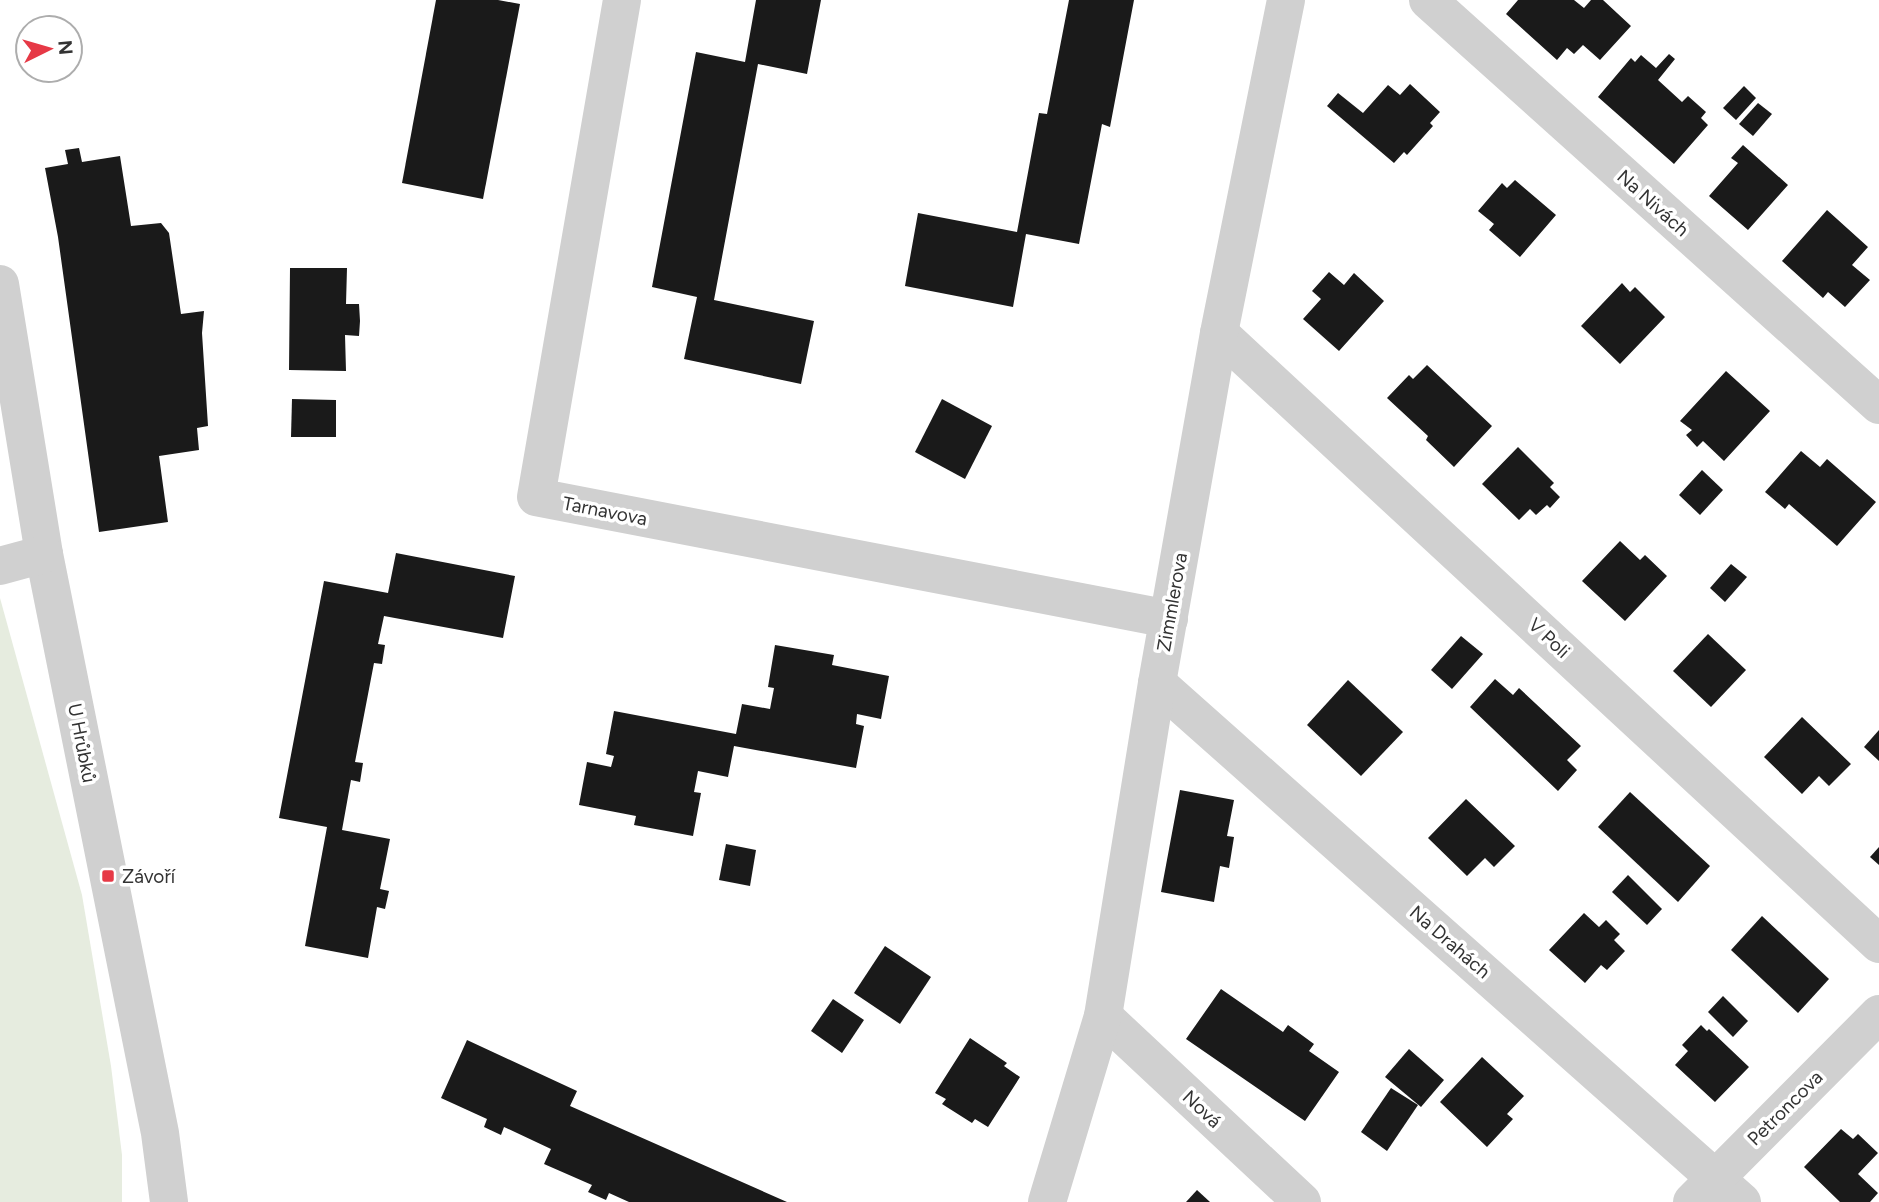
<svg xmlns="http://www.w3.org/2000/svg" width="1879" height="1202" font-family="Figtree,sans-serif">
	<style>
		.green { fill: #e6ecdf }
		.building { fill: #1a1a1a }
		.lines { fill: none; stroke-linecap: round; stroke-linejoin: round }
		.minor { stroke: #d0d0d0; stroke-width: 38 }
		.poi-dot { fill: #e63946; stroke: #fff; stroke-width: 2.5 }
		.labels { text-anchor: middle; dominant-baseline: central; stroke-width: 7; stroke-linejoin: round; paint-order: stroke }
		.street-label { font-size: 19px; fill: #333; stroke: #fff }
		.poi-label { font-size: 19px; fill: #333; stroke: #fff; text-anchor: start }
	</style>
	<rect width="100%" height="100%" fill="#fff"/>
	<path class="green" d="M0 598 82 895 111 1066 122 1155V1202H0Z"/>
	<g class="building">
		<path d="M436 0H498L520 4 483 199 402 183Z"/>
		<path d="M756 0H821L807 74 758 64 714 300 814 321 801 384 684 359 697 297 652 287 696 52 745 62Z"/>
		<path d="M1069 0H1134L1110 127 1102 124 1079 244 1026 234 1013 307 905 286 918 213 1017 232 1039 113 1047 114Z"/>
		<path d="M1518 0H1574L1584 8 1591 0H1603L1631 26 1600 60 1583 45 1574 54 1567 48 1557 60 1506 14Z"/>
		<path d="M1669 54 1675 59 1658 80 1682 102 1688 96 1706 112 1701 118 1708 125 1674 164 1598 97 1631 58 1635 62 1641 55 1656 68Z"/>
		<path d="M1410 84 1440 112 1430 123 1433 126 1407 155 1404 152 1394 163 1327 106 1338 93 1363 113 1388 85 1400 95Z"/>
		<path d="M1744 86 1756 98 1736 120 1723 108Z"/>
		<path d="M1758 103 1772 114 1753 136 1739 124Z"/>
		<path d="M1743 145 1788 185 1748 230 1709 196 1738 163 1731 158Z"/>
		<path d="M79 148 82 162 120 156 131 226 161 223 169 233 181 314 204 311 202 333 208 426 197 428 199 450 159 456 168 522 99 532 58 237 45 168 68 164 65 150Z"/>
		<path d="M1515 180 1556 215 1520 257 1489 230 1494 224 1478 211 1502 183 1507 188Z"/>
		<path d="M1827 210 1868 247 1852 265 1870 280 1845 307 1828 292 1823 298 1782 261Z"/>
		<path d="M290 268H347L346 304H359L360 321 359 336 345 335 346 371 289 370Z"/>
		<path d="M1329 272 1344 285 1354 273 1384 301 1339 351 1303 319 1321 299 1312 291Z"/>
		<path d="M1622 283 1630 292 1635 287 1665 317 1620 364 1581 326Z"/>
		<path d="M1427 365 1492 426 1454 467 1426 440 1428 436 1387 398 1409 375 1413 379Z"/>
		<path d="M1726 371 1770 411 1724 461 1703 441 1697 447 1686 435 1692 430 1680 421Z"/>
		<path d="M292 399 336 400V437H291Z"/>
		<path d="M942 399 992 426 965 479 915 452Z"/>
		<path d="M1518 447 1554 483 1550 487 1560 497 1550 508 1547 505 1536 515 1530 509 1519 520 1482 484Z"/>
		<path d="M1801 451 1820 467 1827 459 1876 502 1837 546 1789 504 1785 509 1765 492Z"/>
		<path d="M1702 470 1723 490 1700 515 1679 495Z"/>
		<path d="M1620 541 1640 560 1645 555 1667 576 1625 621 1582 581Z"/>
		<path d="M396 553 515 576 503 638 384 616 378 644 385 645 382 664 374 663 355 762 363 763 360 782 351 780 342 830 390 839 380 889 389 891 385 909 377 907 368 958 305 946 327 827 279 818 324 581 388 593Z"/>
		<path d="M1731 564 1747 577 1725 602 1710 588Z"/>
		<path d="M1708 634 1746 670 1711 707 1673 671Z"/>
		<path d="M1461 636 1483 654 1452 689 1431 670Z"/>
		<path d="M775 645 834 655 832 665 889 676 881 719 857 714 856 724 864 726 856 768 734 746 728 777 698 771 694 792 701 793 693 836 634 825 636 816 579 805 587 762 611 767 614 756 606 754 614 711 736 734 742 704 770 709 774 688 768 687Z"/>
		<path d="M1495 679 1513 695 1519 688 1581 746 1567 760 1577 770 1558 791 1470 707Z"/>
		<path d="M1348 680 1403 732 1361 776 1307 725Z"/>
		<path d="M1802 717 1851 764 1829 786 1819 776 1802 794 1764 757Z"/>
		<path d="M1879 730V761L1864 747Z"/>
		<path d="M1180 790 1234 800 1227 836 1234 837 1229 868 1220 866 1214 902 1161 892Z"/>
		<path d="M1630 792 1710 866 1678 902 1598 827Z"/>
		<path d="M1466 799 1515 846 1494 867 1485 858 1467 876 1428 838Z"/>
		<path d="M726 844 756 850 750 886 719 880Z"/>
		<path d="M1879 847V865L1870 857Z"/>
		<path d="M1628 875 1662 909 1647 925 1612 892Z"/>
		<path d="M1584 913 1599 927 1606 920 1620 934 1614 940 1625 951 1607 970 1601 965 1585 983 1549 950Z"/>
		<path d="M1762 916 1829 979 1798 1013 1731 950Z"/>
		<path d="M885 946 931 977 900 1024 854 993Z"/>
		<path d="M1221 989 1283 1032 1288 1025 1314 1044 1309 1051 1339 1072 1305 1121 1186 1039Z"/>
		<path d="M1723 996 1748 1021 1733 1037 1708 1012Z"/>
		<path d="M833 999 864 1020 842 1053 811 1031Z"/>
		<path d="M1701 1025 1707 1031 1709 1029 1749 1067 1715 1102 1675 1065 1688 1051 1682 1045Z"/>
		<path d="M970 1038 1007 1063 1004 1066 1020 1077 988 1127 975 1119 972 1123 942 1104 946 1099 935 1093Z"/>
		<path d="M467 1040 577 1091 570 1106 787 1202H629L609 1193 606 1200 588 1192 592 1185 544 1164 551 1149 504 1127 501 1135 484 1127 487 1119 441 1098Z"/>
		<path d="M1409 1049 1444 1080 1421 1107 1385 1077Z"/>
		<path d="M1482 1057 1524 1096 1507 1114 1513 1119 1487 1147 1440 1102Z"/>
		<path d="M1391 1088 1418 1105 1387 1151 1361 1132Z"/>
		<path d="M1841 1129 1853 1139 1858 1134 1878 1153 1858 1174 1878 1193 1870 1202H1840L1804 1167Z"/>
		<path d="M1197 1190 1210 1202H1186Z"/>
	</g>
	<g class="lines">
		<g class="minor">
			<path d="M622 0 536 497 1169 619"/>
			<path d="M1428 0 1879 405"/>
			<path d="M0 284 44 554 160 1133 169 1202"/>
			<path d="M1219 333 1879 944"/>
			<path d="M0 566 44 554"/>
			<path d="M1157 683 1742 1202"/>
			<path d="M1103 1016 1302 1202"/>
			<path d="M1047 1202 1103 1016 1157 683 1219 333 1286 0"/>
			<path d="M1692 1202 1879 1014"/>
		</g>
	</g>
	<rect class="poi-dot" x="101" y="869" width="14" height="14" rx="3.5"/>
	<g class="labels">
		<g class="street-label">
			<text transform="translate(1653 203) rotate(42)">Na Nivách</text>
			<text transform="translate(605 511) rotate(11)">Tarnavova</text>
			<text transform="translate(1172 602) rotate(-80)">Zimmlerova</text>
			<text transform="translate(1549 638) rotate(43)">V Poli</text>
			<text transform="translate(82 743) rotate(79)">U Hrůbků</text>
			<text transform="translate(1450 942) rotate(41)">Na Drahách</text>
			<text transform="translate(1785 1108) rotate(-45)">Petroncova</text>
			<text transform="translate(1202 1109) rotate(43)">Nová</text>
		</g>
		<g class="poi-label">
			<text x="122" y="876">Závoří</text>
		</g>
	</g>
	<g transform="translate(49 49) rotate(85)"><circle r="33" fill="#ffffff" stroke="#adadad" stroke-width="2"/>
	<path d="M0-5L12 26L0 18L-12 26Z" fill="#e63946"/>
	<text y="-10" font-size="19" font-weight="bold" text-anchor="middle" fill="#333333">N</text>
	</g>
</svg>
